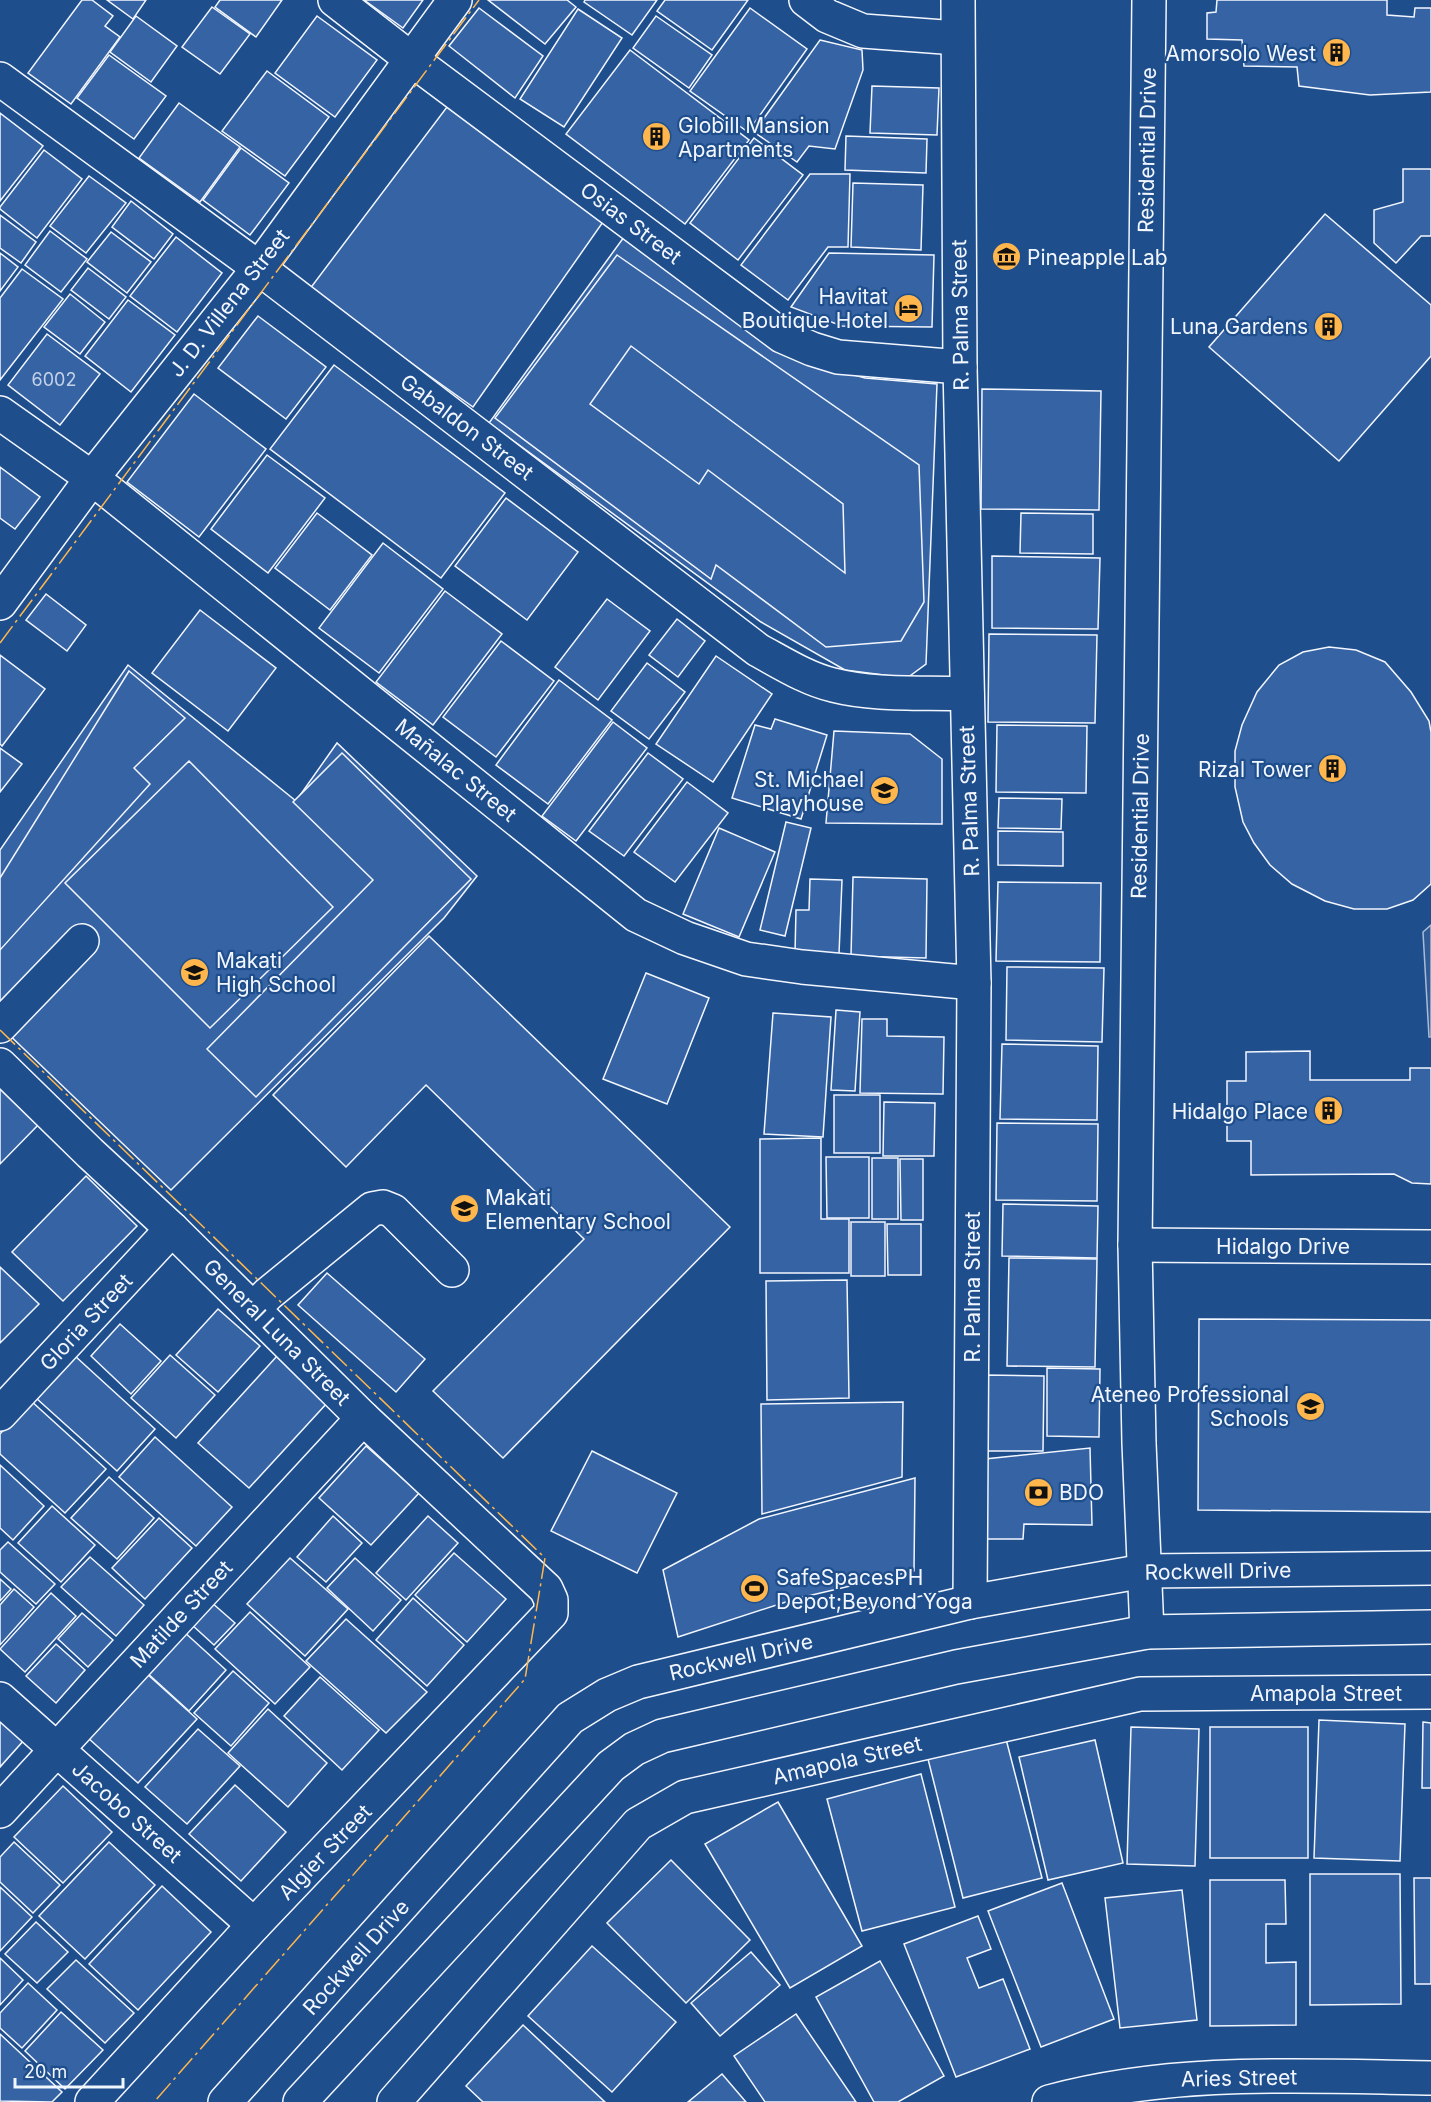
<svg xmlns="http://www.w3.org/2000/svg" width="1431" height="2102" font-family="Inter,sans-serif">
	<style>
		.built { fill: #305b95; stroke: #a8bbd7; stroke-width: 1.5 }
		.building { fill: #3563a3; stroke: #f2f6ff; stroke-width: 1.5; fill-rule: evenodd }
		.lines { fill: none; stroke-linecap: round; stroke-linejoin: round }
		.minor-casing { stroke: #f2f6ff; stroke-width: 36 }
		.major-casing { stroke: #f2f6ff; stroke-width: 36 }
		.minor { stroke: #1f4e8c; stroke-width: 33 }
		.major { stroke: #1f4e8c; stroke-width: 33 }
		.power { stroke: #ffb74d; stroke-width: 1.5; stroke-dasharray: 21 4.5 3 4.5; stroke-linecap: butt }
		.labels { text-anchor: middle; dominant-baseline: central; stroke-width: 4.5; stroke-linejoin: round; paint-order: stroke }
		.number-label { font-size: 18px; fill: #c3d1e8 }
		.poi-label { font-size: 21px; fill: #f2f6ff; stroke: #1f4e8c; text-anchor: end }
		.street-label { font-size: 21px; fill: #f2f6ff; stroke: #1f4e8c }
	</style>
	<rect width="100%" height="100%" fill="#1f4e8c"/>
	<path class="built" d="M1431 925V1037H1429L1423 932Z"/>
	<g class="building">
		<path d="M82 0H92L113 16 105 26 120 37 71 104 28 73Z"/>
		<path d="M107 0H146L133 19Z"/>
		<path d="M220 0H282L256 37 215 7Z"/>
		<path d="M364 0H423L403 28Z"/>
		<path d="M488 0H567L576 7 545 44Z"/>
		<path d="M585 0H657L632 35 584 2Z"/>
		<path d="M665 0H748L712 50 657 11Z"/>
		<path d="M1217 0H1387V15L1414 17 1415 8H1431V92L1370 95 1299 86 1297 67 1244 66 1242 40 1207 39V13L1216 12Z"/>
		<path d="M212 7 250 34 220 74 182 47Z"/>
		<path d="M479 8 543 56 515 98 449 46Z"/>
		<path d="M750 8 807 49 748 132 690 91Z"/>
		<path d="M578 9 622 38 564 127 520 99Z"/>
		<path d="M136 16 177 46 151 82 110 52Z"/>
		<path d="M317 16 377 60 335 117 275 73Z"/>
		<path d="M656 16 712 55 689 88 633 48Z"/>
		<path d="M820 40 862 50 863 70 835 149 809 146 797 162 754 132Z"/>
		<path d="M630 50 749 140 685 224 566 134Z"/>
		<path d="M109 55 166 96 134 139 77 98Z"/>
		<path d="M267 71 329 117 285 176 222 131Z"/>
		<path d="M872 86 939 88 937 135 870 133Z"/>
		<path d="M179 103 240 147 200 202 139 158Z"/>
		<path d="M447 107 603 222 473 407 309 290Z"/>
		<path d="M0 113 43 146 0 201Z"/>
		<path d="M846 136 927 139 926 173 845 170Z"/>
		<path d="M754 138 803 175 738 260 690 223Z"/>
		<path d="M241 148 289 183 250 235 203 200Z"/>
		<path d="M44 150 82 179 37 238 0 209V207Z"/>
		<path d="M1403 169H1431V236H1421L1396 263 1374 243V210L1403 202Z"/>
		<path d="M810 174H850L848 247H828L788 300 741 265Z"/>
		<path d="M89 176 126 203 86 253 50 226Z"/>
		<path d="M853 183 923 185 921 250 851 247Z"/>
		<path d="M131 201 173 234 154 259 112 227Z"/>
		<path d="M1325 214 1431 305V356L1339 461 1209 347Z"/>
		<path d="M0 215 36 242 21 263 0 248Z"/>
		<path d="M50 231 87 259 61 292 25 265Z"/>
		<path d="M111 232 151 262 127 293 87 262Z"/>
		<path d="M176 237 222 273 177 332 130 296Z"/>
		<path d="M624 237 811 363 865 378 937 384 926 664 907 678 845 670 761 622 489 423Z"/>
		<path d="M0 253 18 267 0 291Z"/>
		<path d="M829 253 934 255 932 327 842 326 791 307Z"/>
		<path d="M617 255 919 465 924 602 901 641 826 647 716 565 711 579 495 418ZM631 346 843 504 845 573 708 470 699 484 590 404Z"/>
		<path d="M88 268 126 297 109 319 71 290Z"/>
		<path d="M22 269 63 299 0 380V298Z"/>
		<path d="M70 294 105 322 80 354 44 327Z"/>
		<path d="M128 300 175 335 131 392 85 356Z"/>
		<path d="M258 316 326 367 286 419 218 368Z"/>
		<path d="M47 334 100 374 60 425 8 385Z"/>
		<path d="M334 365 505 493 441 578 270 449Z"/>
		<path d="M982 389 1101 391 1099 510 981 509Z"/>
		<path d="M194 394 266 449 199 537 127 482Z"/>
		<path d="M267 455 325 498 268 573 211 529Z"/>
		<path d="M0 467 40 497 15 529 0 518Z"/>
		<path d="M506 498 578 552 527 620 455 566Z"/>
		<path d="M317 513 372 555 330 610 275 568Z"/>
		<path d="M1021 513 1093 514V554L1020 553Z"/>
		<path d="M383 543 443 589 379 673 319 628Z"/>
		<path d="M992 556 1100 558 1098 629 992 628Z"/>
		<path d="M445 591 502 634 433 725 376 682Z"/>
		<path d="M46 594 86 625 67 651 26 620Z"/>
		<path d="M607 599 650 631 598 700 555 667Z"/>
		<path d="M200 610 276 668 228 731 152 673Z"/>
		<path d="M677 619 705 641 678 677 649 655Z"/>
		<path d="M989 634 1097 635 1095 723 988 722Z"/>
		<path d="M501 641 554 681 496 757 443 717Z"/>
		<path d="M1329 647 1356 650 1385 662 1411 692 1429 721 1431 732V884L1413 900 1387 909H1354L1325 901 1292 884 1270 865 1254 843 1243 822 1235 787V751L1242 725 1257 692 1279 665 1303 652Z"/>
		<path d="M0 655 45 689 2 746 0 744Z"/>
		<path d="M716 656 772 694 713 782 656 744Z"/>
		<path d="M647 663 685 692 649 739 611 711Z"/>
		<path d="M128 665 296 801 337 743 477 876 444 918 171 1190 0 1026V850Z"/>
		<path d="M129 671 185 718 134 768 150 784 0 950V878Z"/>
		<path d="M559 680 612 720 548 804 496 765Z"/>
		<path d="M775 719 827 735 801 819 732 798 755 725 771 729Z"/>
		<path d="M613 722 647 748 576 841 542 816Z"/>
		<path d="M997 725 1087 726 1086 793 996 792Z"/>
		<path d="M834 731 910 734 942 759V824L826 823Z"/>
		<path d="M0 748 22 764 0 792Z"/>
		<path d="M342 753 471 879 256 1097 207 1049 373 880 293 802Z"/>
		<path d="M648 753 683 779 624 856 589 831Z"/>
		<path d="M189 761 333 907 210 1028 65 883Z"/>
		<path d="M687 782 728 813 675 882 634 852Z"/>
		<path d="M999 798 1062 799 1061 829 998 828Z"/>
		<path d="M786 822 811 828 785 936 760 930Z"/>
		<path d="M719 828 775 852 739 937 683 914Z"/>
		<path d="M998 831 1063 832V866L998 865Z"/>
		<path d="M853 877 927 879 926 958 851 956Z"/>
		<path d="M810 879 842 880 839 954 795 953 796 910H809Z"/>
		<path d="M998 882 1101 883 1100 962 996 961Z"/>
		<path d="M429 936 730 1227 503 1458 433 1391 584 1239 426 1085 346 1167 273 1095Z"/>
		<path d="M1007 967 1104 968 1102 1042 1006 1040Z"/>
		<path d="M646 973 709 998 667 1104 603 1079Z"/>
		<path d="M836 1010 860 1012 855 1091 831 1090Z"/>
		<path d="M773 1013 831 1017 823 1137 764 1134Z"/>
		<path d="M862 1019H887V1036L944 1037 943 1094 860 1093Z"/>
		<path d="M1002 1044 1098 1046 1097 1120 1000 1119Z"/>
		<path d="M1310 1051V1080H1410V1068H1431V1184L1412 1183 1394 1174 1251 1175V1141H1227V1081H1246V1052Z"/>
		<path d="M0 1082 41 1122 0 1164Z"/>
		<rect x="834" y="1095" width="46" height="58"/>
		<path d="M884 1102 935 1103 934 1156H883Z"/>
		<path d="M997 1123 1098 1124 1097 1201 996 1200Z"/>
		<path d="M821 1138V1219H849V1273H760V1139Z"/>
		<path d="M826 1157H869V1218H827Z"/>
		<rect x="872" y="1158" width="26" height="61"/>
		<path d="M900 1159H923V1220H901Z"/>
		<path d="M86 1176 137 1226 63 1301 12 1252Z"/>
		<path d="M1003 1204 1098 1206 1097 1258 1002 1256Z"/>
		<rect x="851" y="1222" width="34" height="54"/>
		<path d="M887 1224H921V1275H888Z"/>
		<path d="M1009 1258 1097 1259 1095 1367 1007 1366Z"/>
		<path d="M0 1267 39 1304 0 1343Z"/>
		<path d="M327 1273 425 1359 396 1392 298 1305Z"/>
		<path d="M847 1280 849 1398 767 1400 766 1281Z"/>
		<path d="M218 1309 260 1346 218 1392 176 1355Z"/>
		<path d="M1199 1319 1431 1320V1512L1198 1510Z"/>
		<path d="M120 1324 161 1361 131 1394 91 1356Z"/>
		<path d="M170 1355 215 1395 176 1438 131 1398Z"/>
		<path d="M75 1356 155 1429 117 1471 36 1398Z"/>
		<path d="M277 1356 328 1402 249 1488 198 1443Z"/>
		<path d="M1047 1368 1100 1369 1099 1437 1047 1436Z"/>
		<path d="M985 1375 1044 1376 1043 1451H984Z"/>
		<path d="M30 1400 106 1469 65 1513 0 1454V1434Z"/>
		<path d="M903 1402 902 1477 762 1514 761 1404Z"/>
		<path d="M155 1437 232 1507 196 1546 119 1477Z"/>
		<path d="M366 1446 419 1493 371 1545 319 1498Z"/>
		<path d="M1090 1448 1092 1525 1024 1524 1023 1539H984L985 1459Z"/>
		<path d="M592 1451 677 1493 637 1573 551 1531Z"/>
		<path d="M0 1465 44 1506 13 1540 0 1528Z"/>
		<path d="M109 1477 154 1518 117 1559 71 1518Z"/>
		<path d="M915 1478 914 1571 795 1599 678 1637 663 1570 759 1519Z"/>
		<path d="M52 1506 95 1545 61 1582 18 1543Z"/>
		<path d="M333 1516 362 1543 326 1582 297 1557Z"/>
		<path d="M428 1516 458 1543 406 1600 376 1573Z"/>
		<path d="M159 1518 192 1548 145 1599 112 1568Z"/>
		<path d="M8 1542 55 1584 36 1604 0 1572V1550Z"/>
		<path d="M454 1553 506 1599 467 1642 415 1595Z"/>
		<path d="M90 1557 144 1605 116 1636 61 1587Z"/>
		<path d="M290 1558 348 1609 305 1656 247 1604Z"/>
		<path d="M355 1558 401 1600 373 1631 327 1588Z"/>
		<path d="M0 1579 11 1589 0 1601Z"/>
		<path d="M14 1589 34 1607 0 1645V1605Z"/>
		<path d="M51 1593 76 1616 25 1672 0 1649Z"/>
		<path d="M413 1598 464 1645 427 1686 376 1640Z"/>
		<path d="M211 1602 235 1623 214 1645 191 1624Z"/>
		<path d="M250 1612 310 1667 275 1704 215 1649Z"/>
		<path d="M82 1613 113 1640 88 1667 58 1639Z"/>
		<path d="M346 1619 427 1692 386 1733 306 1661Z"/>
		<path d="M182 1630 226 1670 189 1711 145 1671Z"/>
		<path d="M56 1644 85 1670 56 1703 26 1676Z"/>
		<path d="M233 1671 269 1703 231 1746 194 1713Z"/>
		<path d="M146 1673 197 1719 138 1783 87 1737Z"/>
		<path d="M320 1677 379 1730 342 1770 284 1716Z"/>
		<path d="M268 1709 327 1763 288 1807 228 1753Z"/>
		<path d="M0 1718 25 1739 0 1767Z"/>
		<path d="M1319 1720 1405 1724 1400 1861 1314 1858Z"/>
		<path d="M1423 1722 1431 1723V1788H1422Z"/>
		<path d="M1131 1727 1199 1729 1195 1866 1127 1864Z"/>
		<rect x="1210" y="1727" width="98" height="131"/>
		<path d="M198 1729 240 1766 187 1824 145 1787Z"/>
		<path d="M1006 1739 1042 1878 963 1898 928 1759Z"/>
		<path d="M1095 1740 1123 1863 1048 1880 1019 1757Z"/>
		<path d="M921 1774 955 1907 862 1931 827 1799Z"/>
		<path d="M235 1785 286 1832 241 1881 189 1834Z"/>
		<path d="M63 1786 112 1832 63 1883 14 1837Z"/>
		<path d="M778 1802 862 1946 790 1988 705 1844Z"/>
		<path d="M14 1842 60 1885 33 1913 0 1882V1857Z"/>
		<path d="M109 1842 155 1885 85 1959 39 1916Z"/>
		<path d="M671 1860 750 1940 686 2003 607 1923Z"/>
		<path d="M1310 1874H1400L1401 2004 1310 2005Z"/>
		<path d="M1414 1878H1431V1984H1415Z"/>
		<path d="M1210 1880H1285L1286 1924H1266V1963L1296 1962V2025L1210 2026Z"/>
		<path d="M1062 1883 1114 2019 1041 2047 988 1911Z"/>
		<path d="M162 1886 211 1932 138 2010 89 1964Z"/>
		<path d="M0 1887 32 1917 0 1951Z"/>
		<path d="M1182 1890 1197 2020 1120 2028 1105 1898Z"/>
		<path d="M978 1916 991 1949 967 1958 979 1988 1003 1979 1030 2049 956 2077 904 1944Z"/>
		<path d="M36 1922 68 1952 37 1983 5 1954Z"/>
		<path d="M592 1946 676 2022 612 2092 528 2016Z"/>
		<path d="M751 1952 780 1985 720 2036 691 2003Z"/>
		<path d="M0 1958 23 1980 0 2005Z"/>
		<path d="M76 1960 134 2013 105 2043 47 1989Z"/>
		<path d="M880 1961 944 2076 898 2102H874L816 1997Z"/>
		<path d="M28 1983 57 2010 22 2048 0 2028V2013Z"/>
		<path d="M61 2012 103 2050 65 2089 25 2051Z"/>
		<path d="M796 2014 856 2102H765L734 2056Z"/>
		<path d="M523 2025 605 2102H483L466 2086Z"/>
		<path d="M0 2034 62 2092 52 2102 0 2101Z"/>
		<path d="M722 2074 746 2102H688Z"/>
	</g>
	<g class="lines">
		<defs>
			<g id="minor">
				<path d="M335 0 411 59 782 336 812 349 838 357 960 367"/>
				<path d="M806 0 827 16 863 31 957 38"/>
				<path d="M958 0 960 367 974 983 970 1602"/>
				<path d="M0 79 259 268 758 650C782 663 807 679 833 685 876 696 923 692 967 694"/>
				<path d="M0 413 92 478 636 915 685 938 746 959 802 967 974 983"/>
				<path d="M0 603 92 478 259 268 455 0"/>
				<path d="M0 1026 82 941"/>
				<path d="M0 1065 90 1153 172 1229 363 1418 546 1589 551 1600V1613L254 1925 92 2102"/>
				<path d="M1135 1245 1431 1247"/>
				<path d="M253 1309 268 1294 372 1209 383 1207 393 1211 452 1270"/>
				<path d="M0 1414 172 1229"/>
				<path d="M1147 1632 1139 1443 1135 1245 1149 0"/>
				<path d="M0 1699 254 1925"/>
				<path d="M0 1811 363 1418"/>
				<path d="M394 2102 638 1824 685 1797 1140 1694 1431 1692"/>
				<path d="M1049 2102C1174 2068 1302 2076 1431 2078"/>
			</g>
			<g id="major">
				<path d="M225 2102 570 1718 607 1695 638 1682 970 1602 1144 1571 1431 1568"/>
				<path d="M300 2102 611 1766 634 1749 662 1736 956 1667 1147 1632 1431 1627"/>
			</g>
		</defs>
		<use href="#minor" class="minor-casing"/>
		<use href="#major" class="major-casing"/>
		<use href="#minor" class="minor"/>
		<use href="#major" class="major"/>
		<g class="power">
			<path d="M0 643 479 0"/>
			<path d="M0 1030 545 1558 525 1679 154 2102"/>
		</g>
	</g>
	<defs>
		<symbol id="building-disc" viewBox="-11 -11 22 22"><circle r="9.5" fill="#ffb74d" stroke="#1f4e8c"/><path d="M-4-6H4V6H1V3H-1V6H-4ZM-2.5-4.3h1.7v1.8h-1.7ZM.8-4.3h1.7v1.8H.8ZM-2.5-1h1.7V.8h-1.7ZM.8-1h1.7V.8H.8Z" fill="#111"/></symbol>
		<symbol id="museum-disc" viewBox="-11 -11 22 22"><circle r="9.5" fill="#ffb74d" stroke="#1f4e8c"/><path d="M0-6L6-3V-2H-6V-3ZM-5-1h2V3h-2ZM-1-1h2V3h-2ZM3-1h2V3H3ZM-6 4H6V6H-6Z" fill="#111"/></symbol>
		<symbol id="hotel-disc" viewBox="-11 -11 22 22"><circle r="9.5" fill="#ffb74d" stroke="#1f4e8c"/><path d="M-6-4.5h1.5V1H6V5H4.5V3h-9V5H-6ZM-4 0a1.8 1.8 0 1 1 3.6 0ZM.5 0V-2.5h3Q6-2.5 6 0Z" fill="#111"/></symbol>
		<symbol id="school-disc" viewBox="-11 -11 22 22"><circle r="9.5" fill="#ffb74d" stroke="#1f4e8c"/><path d="M0-5L7-2L0 1L-7-2ZM-4 1L0 2.5L4 1V4Q0 6-4 4Z" fill="#111"/></symbol>
		<symbol id="university-disc" viewBox="-11 -11 22 22"><circle r="9.5" fill="#ffb74d" stroke="#1f4e8c"/><path d="M0-5L7-2L0 1L-7-2ZM-4 1L0 2.5L4 1V4Q0 6-4 4Z" fill="#111"/></symbol>
		<symbol id="bank-disc" viewBox="-11 -11 22 22"><circle r="9.5" fill="#ffb74d" stroke="#1f4e8c"/><path d="M-6-4H6V4H-6ZM0-2.3a2.3 2.3 0 1 0 0 4.6a2.3 2.3 0 1 0 0-4.6Z" fill="#111"/></symbol>
		<symbol id="stadium-disc" viewBox="-11 -11 22 22"><circle r="9.5" fill="#ffb74d" stroke="#1f4e8c"/><path d="M0-5a6.5 5 0 1 0 0 10a6.5 5 0 1 0 0-10ZM-3.5-1.8h7v3.6h-7Z" fill="#111"/></symbol>
	</defs>
	<g fill-rule="evenodd">
		<use href="#building-disc" x="1320" y="36" width="33" height="33"/>
		<use href="#building-disc" x="640" y="120" width="33" height="33"/>
		<use href="#museum-disc" x="990" y="240" width="33" height="33"/>
		<use href="#hotel-disc" x="892" y="292" width="33" height="33"/>
		<use href="#building-disc" x="1312" y="310" width="33" height="33"/>
		<use href="#building-disc" x="1316" y="752" width="33" height="33"/>
		<use href="#school-disc" x="868" y="774" width="33" height="33"/>
		<use href="#school-disc" x="178" y="956" width="33" height="33"/>
		<use href="#building-disc" x="1312" y="1094" width="33" height="33"/>
		<use href="#school-disc" x="448" y="1192" width="33" height="33"/>
		<use href="#university-disc" x="1294" y="1390" width="33" height="33"/>
		<use href="#bank-disc" x="1022" y="1476" width="33" height="33"/>
		<use href="#stadium-disc" x="738" y="1572" width="33" height="33"/>
	</g>
	<g class="labels">
		<g class="number-label">
			<text x="54" y="379">6002</text>
		</g>
		<g class="poi-label">
			<text x="1316" y="53">Amorsolo West</text>
			<text x="678" y="125" text-anchor="start">Globill Mansion<tspan x="678" dy="24">Apartments</tspan></text>
			<text x="1027" y="257" text-anchor="start">Pineapple Lab</text>
			<text x="888" y="296">Havitat<tspan x="888" dy="24">Boutique Hotel</tspan></text>
			<text x="1308" y="326">Luna Gardens</text>
			<text x="1312" y="769">Rizal Tower</text>
			<text x="864" y="779">St. Michael<tspan x="864" dy="24">Playhouse</tspan></text>
			<text x="216" y="960" text-anchor="start">Makati<tspan x="216" dy="24">High School</tspan></text>
			<text x="1308" y="1111">Hidalgo Place</text>
			<text x="485" y="1197" text-anchor="start">Makati<tspan x="485" dy="24">Elementary School</tspan></text>
			<text x="1289" y="1394">Ateneo Professional<tspan x="1289" dy="24">Schools</tspan></text>
			<text x="1059" y="1492" text-anchor="start">BDO</text>
			<text x="776" y="1577" text-anchor="start">SafeSpacesPH<tspan x="776" dy="24">Depot;Beyond Yoga</tspan></text>
		</g>
		<g class="street-label">
			<text transform="translate(1147 150) rotate(-89)">Residential Drive</text>
			<text transform="translate(631 223) rotate(37)">Osias Street</text>
			<text transform="translate(229 303) rotate(-52)">J. D. Villena Street</text>
			<text transform="translate(960 315) rotate(-91)">R. Palma Street</text>
			<text transform="translate(467 427) rotate(37)">Gabaldon Street</text>
			<text transform="translate(456 770) rotate(39)">Mañalac Street</text>
			<text transform="translate(969 801) rotate(-92)">R. Palma Street</text>
			<text transform="translate(1140 816) rotate(-89)">Residential Drive</text>
			<text x="1283" y="1246">Hidalgo Drive</text>
			<text transform="translate(972 1287) rotate(-90)">R. Palma Street</text>
			<text transform="translate(86 1322) rotate(-47)">Gloria Street</text>
			<text transform="translate(277 1332) rotate(45)">General Luna Street</text>
			<text transform="translate(1218 1571) rotate(-1)">Rockwell Drive</text>
			<text transform="translate(181 1614) rotate(-47)">Matilde Street</text>
			<text transform="translate(741 1657) rotate(-13)">Rockwell Drive</text>
			<text x="1326" y="1693">Amapola Street</text>
			<text transform="translate(847 1760) rotate(-13)">Amapola Street</text>
			<text transform="translate(127 1812) rotate(42)">Jacobo Street</text>
			<text transform="translate(325 1852) rotate(-46)">Algier Street</text>
			<text transform="translate(356 1957) rotate(-48)">Rockwell Drive</text>
			<text transform="translate(1239 2078) rotate(-1)">Aries Street</text>
		</g>
	</g>
	<path d="M15 2078v9h108v-9" fill="none" stroke="#f2f6ff" stroke-width="3"/>
	<text x="24" y="2078" font-size="18" fill="#f2f6ff" stroke="#1f4e8c" stroke-width="4.5" paint-order="stroke">20 m</text>
</svg>
